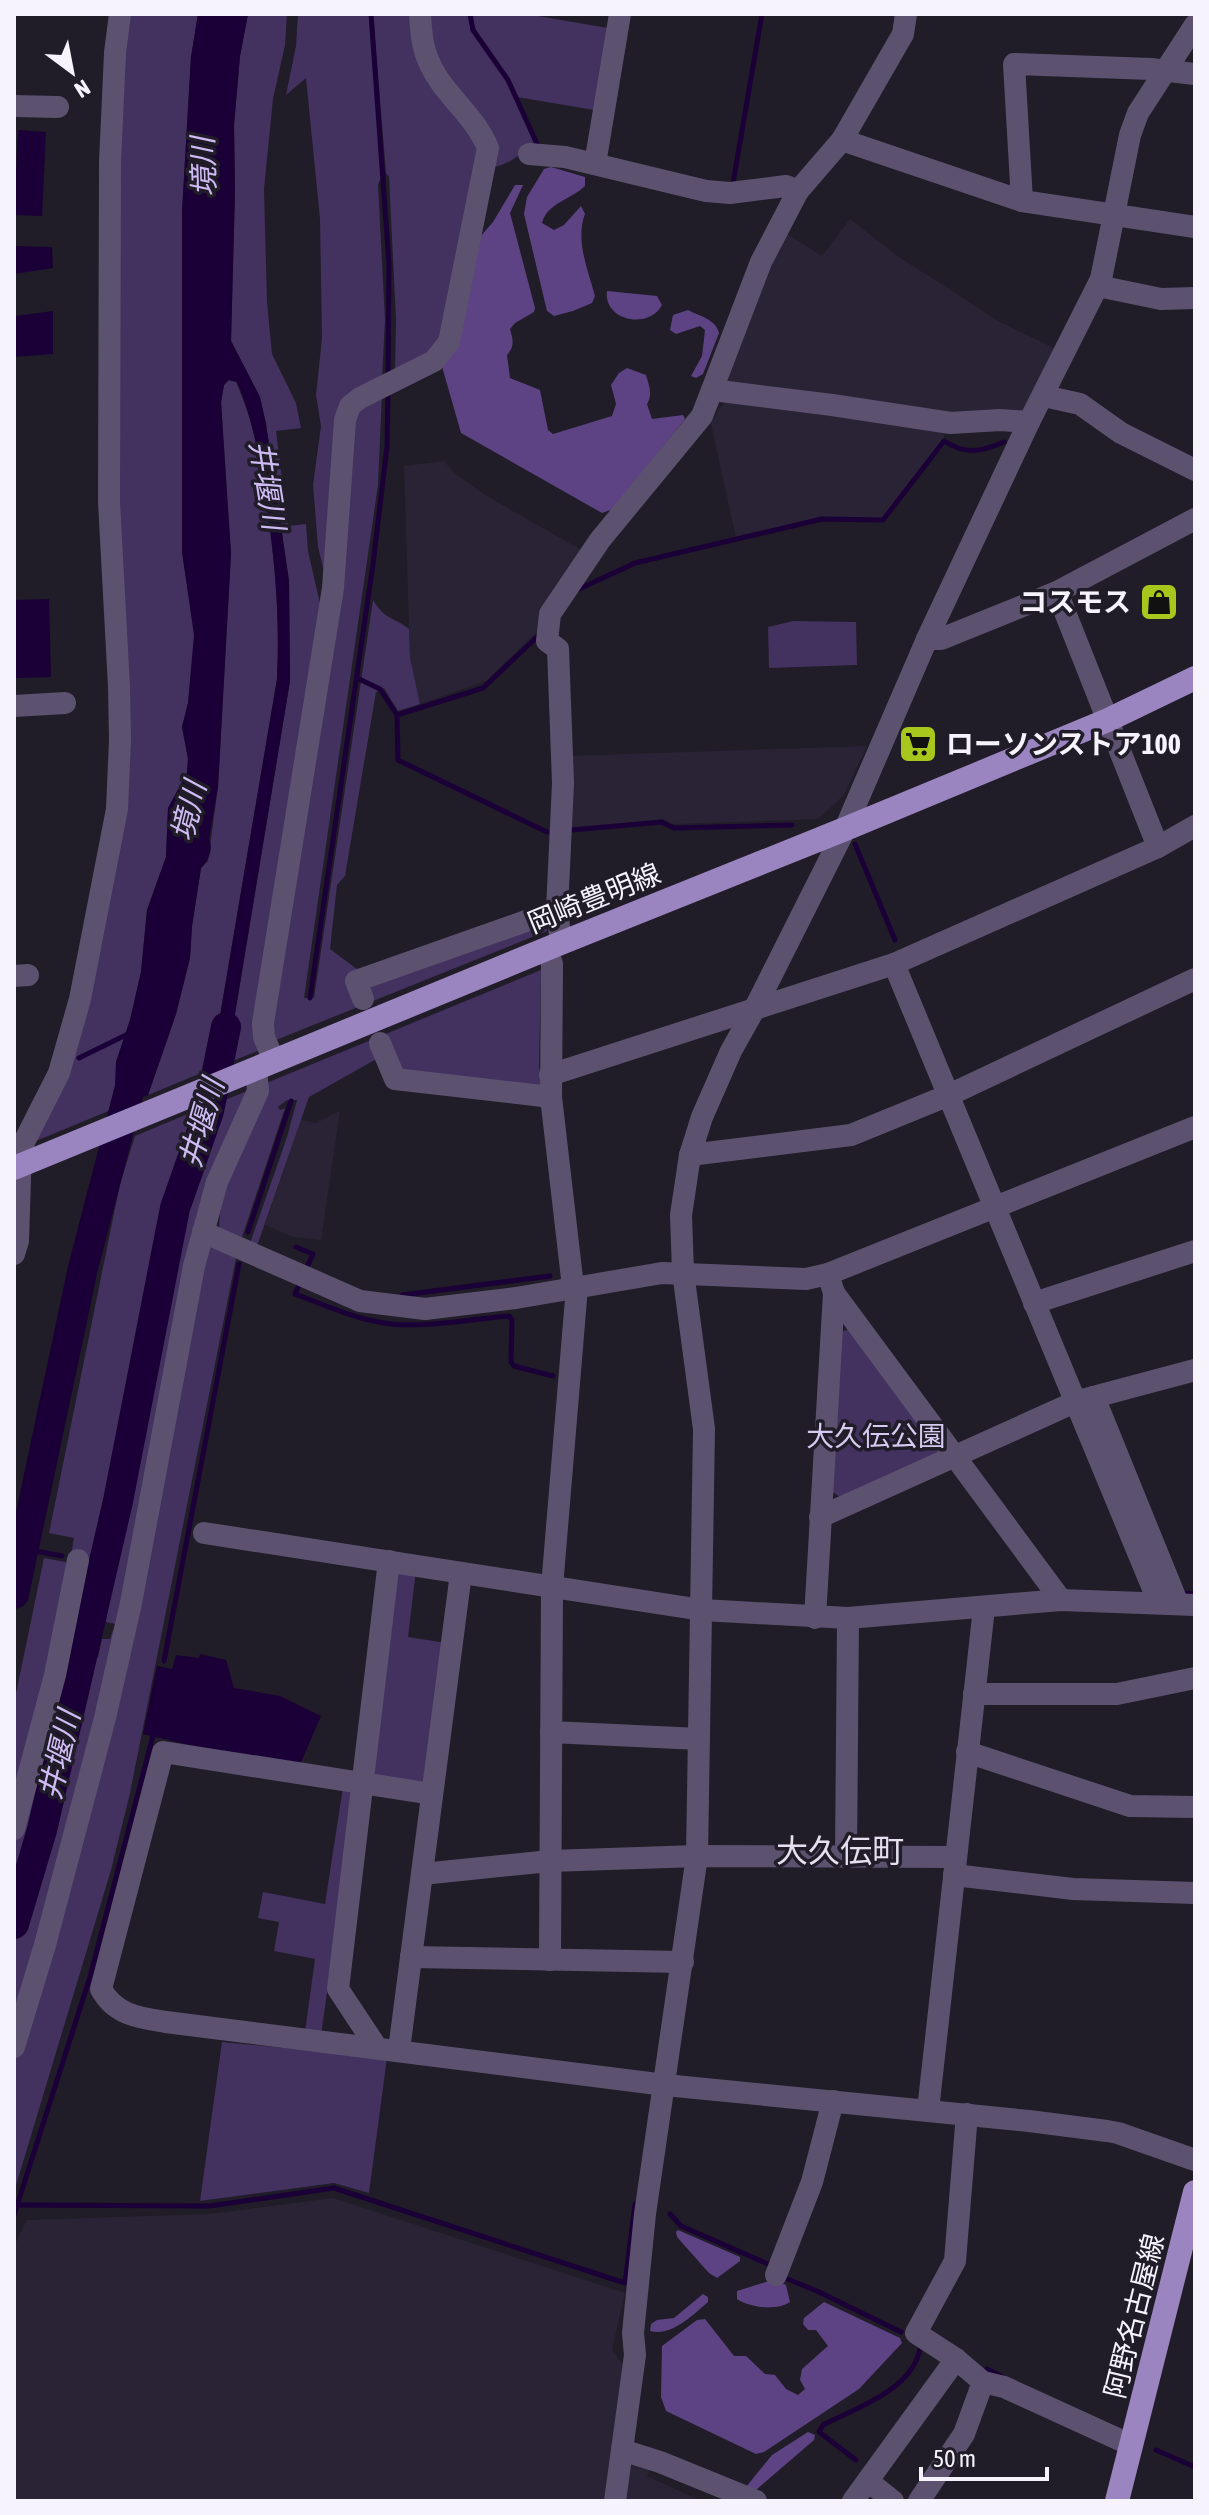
<svg xmlns="http://www.w3.org/2000/svg" width="1209" height="2515" font-family="'Asap Condensed','Noto Sans JP',sans-serif">
	<style>
		.built { fill: #2a2335 }
		.green { fill: #43315f }
		.forest { fill: #5d4383 }
		.water { fill: #1a0036 }
		.lines { fill: none; stroke-linecap: round; stroke-linejoin: round }
		.stream { stroke: #1a0036; stroke-width: 5 }
		.river { stroke: #1a0036; stroke-width: 30 }
		.minor { stroke: #5c526f; stroke-width: 22 }
		.major { stroke: #9b85c0; stroke-width: 24 }
		.labels { text-anchor: middle; dominant-baseline: central; stroke-width: 7; stroke-linejoin: round; paint-order: stroke }
		.poi-label { font-size: 28px; font-weight: bold; fill: #f6f3fc; stroke: #201c28; text-anchor: end }
		.street-label { font-size: 28px; fill: #f6f3fc; stroke: #201c28 }
		.park-label { font-size: 28px; fill: #d7caf1; stroke: #201c28 }
		.water-label { font-size: 30px; font-style: italic; fill: #cfbbf4; stroke: #201c28 }
		.quarter-label { font-size: 32px; fill: #e5dff0; stroke: #201c28 }
	</style>
	<rect width="100%" height="100%" fill="#201c28"/>
	<g class="built">
		<path d="M850 219 896 255 1000 322 1056 349 1024 414 952 419 727 383 723 377 783 231 822 256Z"/>
		<path d="M728 401 945 428 944 438 882 519 822 518 736 538 711 424 720 407Z"/>
		<path d="M444 461 454 473 485 495 583 551 545 624 486 681 420 704 410 657 404 466Z"/>
		<path d="M867 746 844 795 818 819 674 824 662 821 570 828 568 756Z"/>
		<path d="M340 1111 321 1240 293 1237 265 1225 301 1120 316 1123Z"/>
		<path d="M333 2198 625 2293 612 2350 625 2367 607 2501H14V2246L27 2220 211 2214Z"/>
		<path d="M627 2459 652 2464 647 2476 701 2501H622Z"/>
	</g>
	<g class="green">
		<path d="M126 14H198L191 57 182 212V552L195 635 188 703 182 727 188 758 187 773 168 808 166 857 147 910 141 972 130 1020 116 1062 115 1091 111 1110 31 1143 114 854 117 250Z"/>
		<path d="M248 14H287L285 45 273 99 264 189 267 302 272 354 296 403 301 428 276 431 288 526 306 524 308 551 321 608 260 1050 225 1064 234 1020 290 681 289 581 266 424 260 397 231 341 235 191 234 125 240 56Z"/>
		<path d="M298 14H369L382 176 378 184 385 320 382 379 341 401 328 588 318 547 313 485 321 426 316 395 322 338 320 219 306 78 286 95 296 46Z"/>
		<path d="M373 14H414L480 142 439 350 395 373 396 319 389 177 386 173Z"/>
		<path d="M424 14H469L472 31 506 80 536 146C521 152 506 168 490 167L442 77Z"/>
		<path d="M471 14H526L608 28 594 110 517 97C504 69 477 45 471 14Z"/>
		<path d="M228 380 236 382C254 423 258 452 265 495 275 558 280 615 277 679L211 1069 148 1095 176 1014 190 958 192 926 201 868 208 861 218 787 231 554 221 402 224 385Z"/>
		<path d="M382 394 378 485 304 998H314L373 600C386 621 393 616 409 629L410 657 420 704 398 711 384 688 376 692 345 876 337 885 330 949 357 969 363 985 543 925 547 927V931L276 1040 269 1014 350 420Z"/>
		<path d="M793 621 856 622 857 665 769 668 768 627Z"/>
		<path d="M541 970 539 1066 542 1087 398 1071 380 1057 309 1097 256 1249 249 1246 287 1137 297 1100H287L278 1107 280 1110 285 1108 240 1243 220 1234C214 1197 250 1121 264 1084Z"/>
		<path d="M255 1088 235 1124 139 1545 14 2025V1944L93 1658 98 1657 102 1639H110L115 1624 106 1622 108 1604 102 1602C129 1480 147 1358 174 1237 184 1191 207 1149 217 1103Z"/>
		<path d="M202 1108 166 1217 91 1599 86 1600 76 1616 71 1555 74 1538 49 1533 120 1184 135 1136Z"/>
		<path d="M215 1243 237 1253 130 1793 111 1870 14 2192V2055L205 1250Z"/>
		<path d="M851 1329 940 1448 937 1455 841 1498 830 1490 839 1332Z"/>
		<path d="M44 1558 71 1563 14 1808V1703Z"/>
		<path d="M398 1568 416 1570 408 1637 446 1643 427 1787 366 1783Z"/>
		<path d="M73 1631 76 1653 80 1654 14 1905V1845Z"/>
		<path d="M343 1787 357 1789 321 2034 305 2032 315 1959 274 1951 279 1922 258 1918 263 1892 325 1904Z"/>
		<path d="M222 2042 387 2058 369 2193 334 2183 200 2201Z"/>
	</g>
	<g class="forest">
		<path d="M551 167 585 177V186C572 199 547 203 542 223L554 230 564 225 581 206 585 214C575 240 588 270 595 296L592 303 573 311 554 316 547 311 524 214 527 197 544 169Z"/>
		<path d="M515 185H523L510 213 535 308 534 312 515 323 510 329C513 340 515 346 507 355L510 378 540 390 548 430 553 434 612 416 616 404 611 385 619 373 627 368 646 375C649 386 653 394 647 404L652 419 683 415 685 419 613 509 602 513 461 433 441 363 480 237 493 222Z"/>
		<path d="M607 291 657 296 662 305C649 330 603 321 607 291Z"/>
		<path d="M688 310C699 316 716 319 719 333L703 374 696 378 691 376 702 356 705 330 700 326 676 334 670 330 673 315Z"/>
		<path d="M678 2230 740 2257V2261L717 2278 709 2273 677 2237 676 2232Z"/>
		<path d="M769 2281H778L786 2285 790 2302C776 2311 751 2308 737 2299V2291Z"/>
		<path d="M703 2294 708 2297V2302C693 2315 671 2337 650 2331L651 2324 657 2320 674 2318Z"/>
		<path d="M824 2302 900 2338 902 2343 859 2389 764 2452 756 2454 666 2411 661 2397 662 2346 697 2320 705 2319 734 2356H746L765 2374 775 2375 786 2389 798 2395 805 2389 800 2380 802 2369 828 2346 816 2330H808L803 2324 804 2318Z"/>
		<path d="M808 2432 815 2435 814 2440 757 2489 752 2490 746 2487 772 2455Z"/>
	</g>
	<g class="water">
		<path d="M198 14H248L240 56 234 125 235 191 231 341 260 397 266 424 289 581 290 681 234 1020 225 1064 211 1069 277 679C280 615 275 558 265 495 258 452 254 423 237 382L229 380 224 385 221 402 231 554 218 787 209 839C214 849 208 861 201 868L192 926 190 958 176 1014 148 1095 111 1110 115 1091 116 1062 130 1020 141 972 147 910 166 857 168 808 187 773 188 759 182 727 188 703 194 635 182 552V212L191 57Z"/>
		<path d="M18 130 46 132 42 216 14 215Z"/>
		<path d="M14 246 52 247 53 268 14 274Z"/>
		<path d="M14 310 15 316 53 311V354L14 357Z"/>
		<path d="M49 599 51 677 14 678V600Z"/>
		<path d="M200 1654 226 1660 234 1688 280 1696 321 1716 299 1767 223 1753 143 1734 157 1666 172 1669 176 1655 199 1658Z"/>
	</g>
	<g class="lines">
		<g class="stream">
			<path d="M371 14 389 264 388 378"/>
			<path d="M470 14 473 30 508 80 537 144"/>
			<path d="M733 183 762 14"/>
			<path d="M579 589 635 563 822 519 883 520 944 441C966 455 980 452 1004 442"/>
			<path d="M357 678 380 689 397 715 483 688 538 636"/>
			<path d="M397 715 398 760 547 832"/>
			<path d="M571 830 662 822 674 828 792 825"/>
			<path d="M855 844 895 940"/>
			<path d="M310 998 373 564 387 447 388 392"/>
			<path d="M79 1058 128 1034"/>
			<path d="M248 1232 291 1101"/>
			<path d="M296 1247 313 1254 306 1269"/>
			<path d="M300 1283 295 1294C324 1305 353 1318 384 1323 421 1329 470 1319 509 1316L512 1320 511 1362 514 1366 553 1376"/>
			<path d="M401 1300 402 1295 550 1276"/>
			<path d="M25 1549 62 1556"/>
			<path d="M1184 1593 1195 1594"/>
			<path d="M164 1661 239 1264"/>
			<path d="M18 2205 210 2206 334 2188 625 2283 635 2204"/>
			<path d="M670 2214 681 2226 768 2264"/>
			<path d="M14 2215 90 1977 154 1732"/>
			<path d="M785 2278 817 2291 901 2332"/>
			<path d="M987 2369 1001 2376"/>
			<path d="M1156 2450 1195 2467"/>
			<path d="M856 2460 819 2432 823 2425C856 2408 912 2390 920 2349"/>
		</g>
		<g class="river">
			<path d="M14 1594 83 1268 136 1064"/>
			<path d="M14 1924 42 1830 118 1501 175 1208 209 1111 226 1027"/>
		</g>
		<g class="minor">
			<path d="M14 106 58 107"/>
			<path d="M842 140 1022 201 1195 227"/>
			<path d="M529 154 565 157 706 191 730 193 786 186 798 191 761 262 712 390 832 405 951 423 1000 420 1029 422"/>
			<path d="M595 164 620 14"/>
			<path d="M798 191 842 140 903 34 906 14"/>
			<path d="M1022 201 1014 64 1151 69 1195 74"/>
			<path d="M1098 286 1161 299 1195 298"/>
			<path d="M1044 396 1080 404 1121 433 1195 470"/>
			<path d="M1057 592 1158 847"/>
			<path d="M927 639H941L1057 592 1195 519"/>
			<path d="M14 706 65 703"/>
			<path d="M561 943 557 910 563 783 558 649 547 641 550 614 600 540 702 416 712 390"/>
			<path d="M547 949 552 964 551 1097 573 1287"/>
			<path d="M894 964 1159 1603"/>
			<path d="M14 976 28 975"/>
			<path d="M363 999 356 981 557 910"/>
			<path d="M380 1043 395 1079 551 1097"/>
			<path d="M274 1061 264 1037 263 1023 333 588 345 420 350 406 360 398 434 361 449 342 488 148C474 114 443 94 430 64 422 48 421 31 420 14"/>
			<path d="M550 1075 894 964 1158 847 1195 826"/>
			<path d="M690 1155 851 1135 949 1095 1195 979"/>
			<path d="M203 1232 360 1301 425 1309 516 1298 662 1273 806 1279 828 1274 1195 1127"/>
			<path d="M14 1254 18 1241 21 1148 59 1073 80 999 117 809 120 740 119 687 109 502 110 162 115 53 120 14"/>
			<path d="M828 1274 834 1293 1061 1600"/>
			<path d="M1034 1303 1195 1251"/>
			<path d="M1094 1397 1178 1604"/>
			<path d="M820 1517 1075 1402 1195 1370"/>
			<path d="M204 1533 702 1610 848 1618 1061 1600 1195 1605"/>
			<path d="M815 1618 834 1293"/>
			<path d="M974 1694H1117L1195 1678"/>
			<path d="M551 1732 699 1739"/>
			<path d="M967 1752 1130 1806 1195 1807"/>
			<path d="M432 1794 163 1752 101 1989C115 2015 139 2018 166 2022L665 2085 1029 2121 1107 2131 1118 2133 1195 2160"/>
			<path d="M14 1829 55 1675 78 1560"/>
			<path d="M846 1857 848 1618"/>
			<path d="M422 1874 550 1861 697 1856 956 1857"/>
			<path d="M954 1875 1073 1889 1195 1893"/>
			<path d="M411 1957 683 1962"/>
			<path d="M550 1960 552 1587 577 1287"/>
			<path d="M14 2047 45 1945 105 1718 131 1603 194 1266 217 1182 258 1091 256 1069"/>
			<path d="M377 2048 338 1989 389 1561"/>
			<path d="M399 2050 461 1573"/>
			<path d="M928 2110 984 1608"/>
			<path d="M967 2114 955 2261 916 2333 956 2359 983 2382 1004 2387 1131 2445"/>
			<path d="M776 2275 812 2182 833 2101"/>
			<path d="M622 2450 660 2462 756 2501"/>
			<path d="M868 2481 893 2501"/>
			<path d="M615 2501 635 2355 633 2333 645 2214 697 1856 704 1429 683 1272 681 1215 690 1155 702 1117 731 1051 755 1008 845 829 927 639 1029 422 1101 279 1130 135 1138 113 1195 25"/>
			<path d="M853 2501 956 2359"/>
			<path d="M919 2501 964 2434 983 2382"/>
		</g>
		<g class="major">
			<path d="M14 1168 561 943 845 829 1108 720 1195 678"/>
			<path d="M1117 2501 1195 2192"/>
		</g>
	</g>
	<defs>
		<symbol id="shop-square" viewBox="-11 -11 22 22"><rect x="-9" y="-9" width="18" height="18" rx="4" fill="#a8c71d" stroke="#201c28"/><path d="M-5-2.5h2.3a2.7 3.5 0 0 1 5.4 0H5L5.5 6h-11ZM-1.5-2.5h3a1.5 2.3 0 0 0-3 0Z" fill="#111"/></symbol>
		<symbol id="supermarket-square" viewBox="-11 -11 22 22"><rect x="-9" y="-9" width="18" height="18" rx="4" fill="#a8c71d" stroke="#201c28"/><path d="M-6-5.5h2.5l.6 2H6L4.5 2H-2.5L-4.4-4H-6ZM-1.5 3.2a1.3 1.3 0 1 0 .1 0ZM3 3.2a1.3 1.3 0 1 0 .1 0Z" fill="#111"/></symbol>
	</defs>
	<g fill-rule="evenodd">
		<use href="#shop-square" x="1137" y="580" width="44" height="44"/>
		<use href="#supermarket-square" x="896" y="722" width="44" height="44"/>
	</g>
	<g class="labels">
		<g class="poi-label">
			<text x="1131" y="602">コスモス</text>
			<text x="946" y="744" text-anchor="start">ローソンストア100</text>
		</g>
		<g class="street-label">
			<text transform="translate(594 898) rotate(-22)">岡崎豊明線</text>
			<text transform="translate(1134 2316) rotate(-76)">阿野名古屋線</text>
		</g>
		<g class="park-label">
			<text x="876" y="1436">大久伝公園</text>
		</g>
		<g class="water-label">
			<text transform="translate(203 167) rotate(-92)">境川</text>
			<text transform="translate(268 485) rotate(81)">井堰川</text>
			<text transform="translate(188 811) rotate(-76)">境川</text>
			<text transform="translate(201 1123) rotate(-74)">井堰川</text>
			<text transform="translate(59 1755) rotate(-77)">井堰川</text>
		</g>
		<g class="quarter-label">
			<text x="840" y="1850">大久伝町</text>
		</g>
	</g>
	<rect width="1209" height="2515" fill="none" stroke="#f6f3fc" stroke-width="32"/>
	<g transform="translate(72 72) rotate(148)" stroke="#201c28" stroke-width="6" paint-order="stroke">
	<path d="M0-6L14 30L0 20L-14 30Z" fill="#f6f3fc"/>
	<text y="-12" font-size="22" font-weight="bold" text-anchor="middle" fill="#f6f3fc">N</text>
	</g>
	<path d="M921 2467v12h126v-12" fill="none" stroke="#f6f3fc" stroke-width="4"/>
	<text x="933" y="2467" font-size="24" fill="#f6f3fc" stroke="#201c28" stroke-width="6" paint-order="stroke">50 m</text>
</svg>
